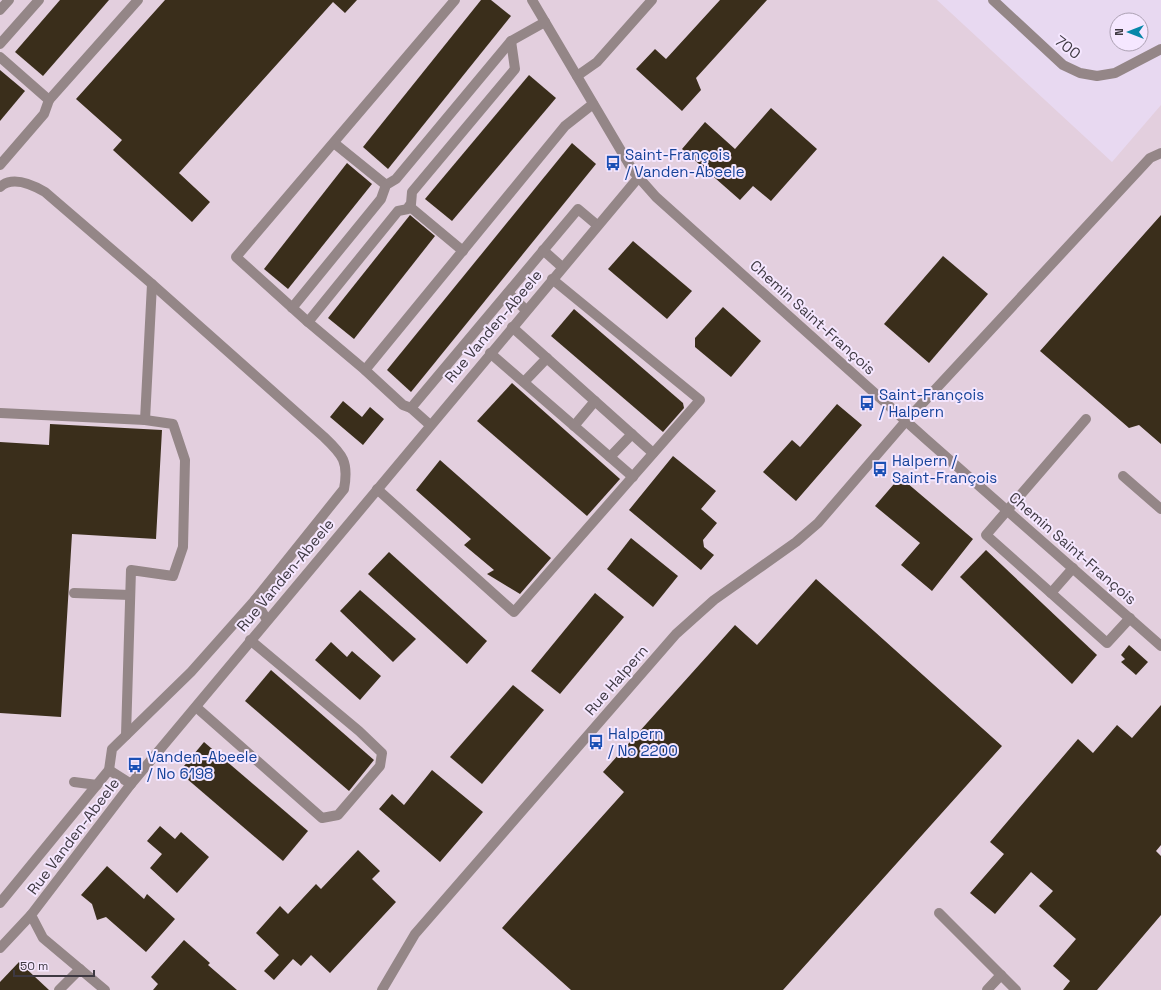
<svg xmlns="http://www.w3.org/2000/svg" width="1161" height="990" font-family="'Space Grotesk',sans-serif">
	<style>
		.industrial { fill: #e3cfde }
		.building { fill: #3a2e1b }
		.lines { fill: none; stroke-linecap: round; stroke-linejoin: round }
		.minor { stroke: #948687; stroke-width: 10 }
		.labels { text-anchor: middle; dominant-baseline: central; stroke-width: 4; stroke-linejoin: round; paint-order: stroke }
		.street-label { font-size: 15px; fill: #3e3942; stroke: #f5e7ff }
		.transit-label { font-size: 15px; fill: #164399; stroke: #f5e7ff; text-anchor: start }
	</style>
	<rect width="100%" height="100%" fill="#e8d9f1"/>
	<path class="industrial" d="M0 0H937L1112 162 1161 105V990H0Z"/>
	<g class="building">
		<path d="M60 0H109L43 76 15 52Z"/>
		<path d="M165 0H357L345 13 333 2 179 173 210 202 192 222 113 150 122 140 76 99Z"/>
		<path d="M481 0H491L511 16 388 169 363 147Z"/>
		<path d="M720 0H767L696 78 701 90 682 111 636 69 655 49 666 59Z"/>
		<path d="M0 70 25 91 0 121Z"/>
		<path d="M529 75 556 98 452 221 425 199Z"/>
		<path d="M771 108 817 149 771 201 753 186 740 200 682 149 705 122 735 149Z"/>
		<path d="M572 143 596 164 411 392 387 370Z"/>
		<path d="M347 163 372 184 288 289 264 269Z"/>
		<path d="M410 215 435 236 354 339 328 318Z"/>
		<path d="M1161 215V444L1139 425 1129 428 1040 351Z"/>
		<path d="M633 241 692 291 667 319 608 269Z"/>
		<path d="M943 256 988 294 929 363 884 324Z"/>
		<path d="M723 307 761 341 731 377 695 347V338Z"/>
		<path d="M574 309 683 403 684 408 663 432 551 336Z"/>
		<path d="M512 383 620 479 587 516 477 421Z"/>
		<path d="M343 401 362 417 370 407 384 419 363 445 330 417Z"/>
		<path d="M837 404 862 425 796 501 763 472 792 440 800 447Z"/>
		<path d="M50 424 162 430 156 539 72 534 61 717 0 713V442L49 445Z"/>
		<path d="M673 456 716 491 701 509 717 523 703 540 704 547 714 555 701 570 629 510Z"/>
		<path d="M440 460 551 558 520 594 487 574 494 570 464 545 471 539 416 490Z"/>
		<path d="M900 477 973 539 932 591 901 565 920 543 875 506Z"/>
		<path d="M631 538 678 576 653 607 607 569Z"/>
		<path d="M986 550 1097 655 1072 684 960 577Z"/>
		<path d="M389 552 487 641 467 664 368 574Z"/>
		<path d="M816 579 1002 746 783 990H571L502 928 624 792 603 772 735 625 757 645Z"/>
		<path d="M360 590 416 639 393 662 340 611Z"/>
		<path d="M595 593 624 617 560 694 531 671Z"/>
		<path d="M331 642 347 657 352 651 381 676 360 700 315 660Z"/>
		<path d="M1129 645 1148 662 1136 675 1121 662 1125 659 1121 655Z"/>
		<path d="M271 670 374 760 349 791 245 701Z"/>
		<path d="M513 685 544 710 482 784 450 757Z"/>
		<path d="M1161 705V845L1156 851 1161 856V915L1097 990H1063L1070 981 1053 966 1076 939 1039 906 1053 891 1031 872 995 914 970 893 1004 854 990 842 1078 739 1093 753 1117 725 1132 738Z"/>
		<path d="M204 742 308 831 283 861 179 772Z"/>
		<path d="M432 770 483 812 440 862 379 809 392 794 404 805Z"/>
		<path d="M160 826 175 839 181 832 209 857 177 893 150 868 162 854 147 841Z"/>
		<path d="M358 850 380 871 372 879 396 902 330 973 311 955 301 966 293 959 274 980 264 971 279 955 256 933 280 906 288 914 316 884 321 889Z"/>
		<path d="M107 866 144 899 147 894 175 919 146 952 106 917 97 920 92 904 81 895Z"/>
		<path d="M184 940 210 963 208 965 237 990H153L158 984 151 977Z"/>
		<path d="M19 962 49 990H0V982Z"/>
	</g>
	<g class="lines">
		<g class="minor">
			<path d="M455 0 236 257 308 322 398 211 408 209 411 204 412 192 515 69 511 41"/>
			<path d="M532 0 633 171 656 197 927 440 1161 646"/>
			<path d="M993 0 1063 65 1080 73 1097 76 1115 73 1161 49"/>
			<path d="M0 10 9 0"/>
			<path d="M0 44 39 0"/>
			<path d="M0 57 49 100 138 0"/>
			<path d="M577 76 597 62 652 0"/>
			<path d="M334 143 386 185"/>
			<path d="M0 165 44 114 49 100"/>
			<path d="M0 187C13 175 33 185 45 192L152 284 324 437C343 455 349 462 344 489L255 600 191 672 112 749 109 770 0 903"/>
			<path d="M409 206 463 251"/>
			<path d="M543 250 562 267"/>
			<path d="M508 293 526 310"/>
			<path d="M292 308 381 199 386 185 396 179 511 41 545 22"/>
			<path d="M308 322 365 370 403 405 411 408"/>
			<path d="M512 327 653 453"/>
			<path d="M490 353 633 477"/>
			<path d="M365 370 565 126 593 104"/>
			<path d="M524 382 547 358"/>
			<path d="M0 413 145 420 173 424 185 460 183 547 173 576 131 570 126 735"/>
			<path d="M1086 419 986 535 1107 643 1130 618"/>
			<path d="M145 420 152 284"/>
			<path d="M430 425 411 408 578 209 597 225"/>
			<path d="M574 426 595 401"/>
			<path d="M610 457 632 434"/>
			<path d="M1123 476 1161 509"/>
			<path d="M377 489 514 612 700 400 552 279"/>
			<path d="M74 593 130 595"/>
			<path d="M1051 593 1073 568"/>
			<path d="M255 600 267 620"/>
			<path d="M196 707 322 818 338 815 380 766 382 753 359 731 250 640"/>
			<path d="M109 770 131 784"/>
			<path d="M74 782 97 785"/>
			<path d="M939 913 1016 990"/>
			<path d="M0 948 31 915"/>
			<path d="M59 990 80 969"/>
			<path d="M105 990 43 938 31 915 131 784 638 178"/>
			<path d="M382 990 415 934 676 634 714 600 796 542 818 523 906 421 1150 158 1161 153"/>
			<path d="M987 990 1001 975"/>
		</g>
	</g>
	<defs>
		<symbol id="bus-bare" viewBox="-9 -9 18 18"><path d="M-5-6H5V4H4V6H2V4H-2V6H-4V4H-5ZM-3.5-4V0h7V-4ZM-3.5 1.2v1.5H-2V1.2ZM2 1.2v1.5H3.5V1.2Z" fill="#1a4fb4" stroke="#f5e7ff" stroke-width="2.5" paint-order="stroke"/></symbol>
	</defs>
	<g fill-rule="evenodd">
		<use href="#bus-bare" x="602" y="152" width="22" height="22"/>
		<use href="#bus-bare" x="856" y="392" width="22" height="22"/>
		<use href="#bus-bare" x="869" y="458" width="22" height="22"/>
		<use href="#bus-bare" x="585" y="731" width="22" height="22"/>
		<use href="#bus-bare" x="124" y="754" width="22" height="22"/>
	</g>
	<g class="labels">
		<g class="street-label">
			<text transform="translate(1068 47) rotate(37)">700</text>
			<text transform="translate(813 317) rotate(42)">Chemin Saint-François</text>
			<text transform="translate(493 326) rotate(-50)">Rue Vanden-Abeele</text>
			<text transform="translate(1073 548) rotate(41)">Chemin Saint-François</text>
			<text transform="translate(285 575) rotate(-50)">Rue Vanden-Abeele</text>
			<text transform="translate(616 680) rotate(-49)">Rue Halpern</text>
			<text transform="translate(73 836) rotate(-53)">Rue Vanden-Abeele</text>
		</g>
		<g class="transit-label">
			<text x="625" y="154">Saint-François<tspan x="625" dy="17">/ Vanden-Abeele</tspan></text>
			<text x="879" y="394">Saint-François<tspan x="879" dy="17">/ Halpern</tspan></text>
			<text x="892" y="460">Halpern /<tspan x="892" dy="17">Saint-François</tspan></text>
			<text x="608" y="733">Halpern<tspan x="608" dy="17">/ No 2200</tspan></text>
			<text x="147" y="756">Vanden-Abeele<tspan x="147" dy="17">/ No 6198</tspan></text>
		</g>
	</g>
	<g transform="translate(1129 32) rotate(270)"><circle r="19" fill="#f5e7ff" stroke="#aca1b3"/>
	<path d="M0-3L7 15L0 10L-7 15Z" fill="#0687a9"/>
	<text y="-6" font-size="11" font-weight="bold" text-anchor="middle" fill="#3e3942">N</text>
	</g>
	<path d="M14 970v6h80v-6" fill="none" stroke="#3e3942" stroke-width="2"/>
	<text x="20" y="970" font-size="12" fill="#3e3942" stroke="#f5e7ff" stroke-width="3" paint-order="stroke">50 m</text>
</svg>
